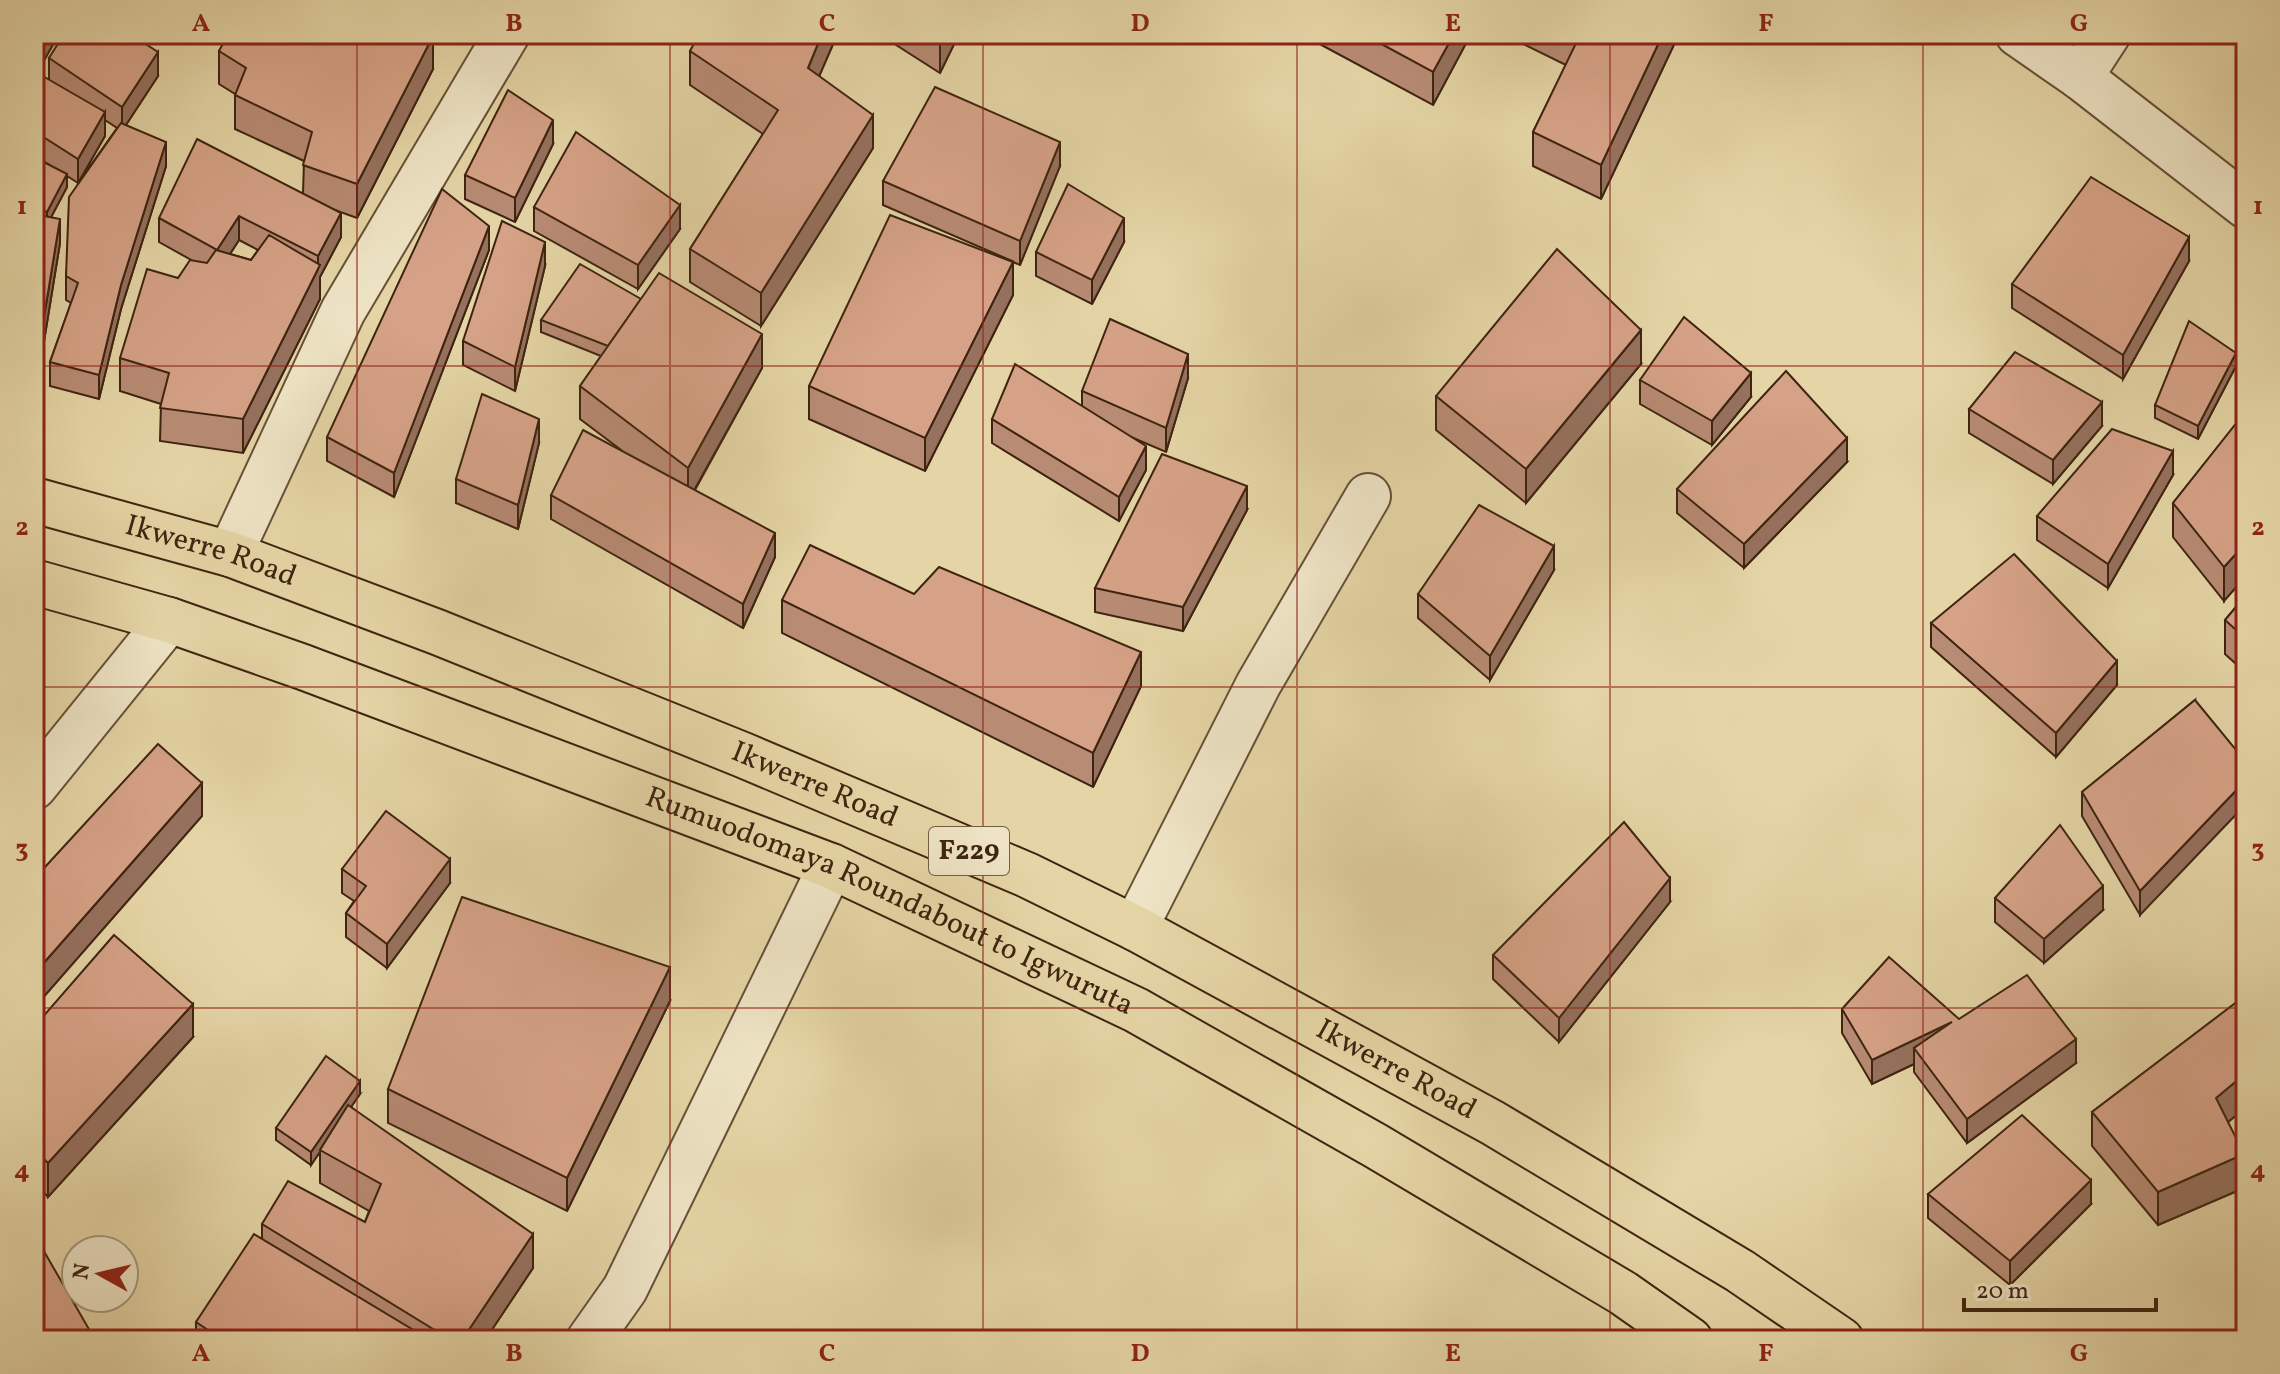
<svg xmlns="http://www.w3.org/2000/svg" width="2280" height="1374" font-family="Vollkorn,serif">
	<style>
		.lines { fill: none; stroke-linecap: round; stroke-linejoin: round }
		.minor-casing { stroke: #685036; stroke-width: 48 }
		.major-casing { stroke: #3e2410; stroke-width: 48 }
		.minor { stroke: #eee4c5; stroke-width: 44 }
		.major { stroke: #e5d5a6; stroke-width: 44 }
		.wall { fill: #b88b74; stroke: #3e2410; stroke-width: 2; fill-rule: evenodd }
		.shaded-wall { fill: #96715e; stroke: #3e2410; stroke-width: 2 }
		.building { fill: #d6a287; stroke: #3e2410; stroke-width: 2 }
		.grid { fill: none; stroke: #8f2418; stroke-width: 2; stroke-opacity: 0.55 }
		.labels { text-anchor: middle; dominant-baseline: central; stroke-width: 8; stroke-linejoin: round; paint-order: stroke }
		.shield { fill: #eee4c5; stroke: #735e46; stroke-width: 2 }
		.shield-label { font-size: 28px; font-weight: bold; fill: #3e2410 }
		.street-label { font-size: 30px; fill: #3e2410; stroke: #eee4c5 }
		.neatline { fill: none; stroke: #8f2418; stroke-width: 3 }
		.grid-label { font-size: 26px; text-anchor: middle; font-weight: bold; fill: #8f2418 }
	</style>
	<rect width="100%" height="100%" fill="#e5d5a6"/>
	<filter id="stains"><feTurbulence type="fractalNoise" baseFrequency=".0025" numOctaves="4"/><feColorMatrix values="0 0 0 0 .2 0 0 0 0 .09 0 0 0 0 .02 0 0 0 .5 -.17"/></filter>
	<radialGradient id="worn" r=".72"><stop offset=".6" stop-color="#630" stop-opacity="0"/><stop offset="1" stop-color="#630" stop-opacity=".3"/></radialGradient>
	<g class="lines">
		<defs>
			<g id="minor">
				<path d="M2018 34 2080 77 2246 206"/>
				<path d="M2080 77 2108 34"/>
				<path d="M230 554 343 311 507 34"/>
				<path d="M34 787 169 620"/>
				<path d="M1135 928 1258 685 1368 496"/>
				<path d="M589 1340 625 1289 831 866"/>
			</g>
			<g id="major">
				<path id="s1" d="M34 500 230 554 437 632 743 755 1027 875 1135 928 1493 1123 1740 1271 1841 1340"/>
				<path id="s2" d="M34 582 169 620 303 667 831 866 1136 1010 1376 1146 1623 1293 1690 1340"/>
			</g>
		</defs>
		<use href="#minor" class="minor-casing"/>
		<use href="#major" class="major-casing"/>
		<use href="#minor" class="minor"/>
		<use href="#major" class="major"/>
	</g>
	<g class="wall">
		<path d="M34 34H59L37 73 49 80V58L158 76 126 125 166 166 121 309 99 399 50 386V362L71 303 66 300V276L78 183 67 176V187L51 217 60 243 38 378 34 377V157L51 166 34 155ZM105 120 117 128 78 183 105 136Z"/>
		<path d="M834 34V42L819 76 873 148 761 326 690 282V249L763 134 690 85V51Z"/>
		<path d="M879 34H959L940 73Z"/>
		<path d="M1301 34H1471L1433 105Z"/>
		<path d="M1503 34H1679L1601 199 1533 166V132L1566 65Z"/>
		<path d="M219 51 433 69 357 218 335 210 341 237 320 277V299L243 453 160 441 161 404 120 391V358L178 278 193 261 159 242V218L303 193 304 161 235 129V94L219 84ZM239 240 258 250 251 260 230 254Z"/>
		<path d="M553 144 515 222 465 199V175Z"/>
		<path d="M1060 166 1020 265 1013 262V295L925 471 809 419V386L1012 261 883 205V181Z"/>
		<path d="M534 207 680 229 638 289 534 231Z"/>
		<path d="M1124 242 1092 304 1036 276V252Z"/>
		<path d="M489 250 394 497 327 461V437Z"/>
		<path d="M2189 261 2123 379 2012 308V284Z"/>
		<path d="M545 266 515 391 463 365V341Z"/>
		<path d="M641 299 762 368 695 490 775 557 743 628 551 519V495L621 450 580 419V386L601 356 541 332V320Z"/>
		<path d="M1641 364 1526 503 1436 430V396Z"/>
		<path d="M2236 366 2198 439 2155 418V405Z"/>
		<path d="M1188 378 1166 452 1131 437 1146 470 1119 521 992 443V419L1082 406V391Z"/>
		<path d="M1640 380 1751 397 1712 445 1640 404Z"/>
		<path d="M1969 409 2102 426 2053 484 1969 433Z"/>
		<path d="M2246 411 2224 601 2173 537V503Z"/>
		<path d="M539 443 518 529 456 503V479Z"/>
		<path d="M1847 462 1744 568 1677 513V489Z"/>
		<path d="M2173 475 2108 588 2037 540V516Z"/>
		<path d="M1247 510 1183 631 1095 612V588Z"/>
		<path d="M1554 570 1490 680 1418 618V594Z"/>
		<path d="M914 594 1141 686 1093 787 782 633V600Z"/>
		<path d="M2246 595V673L2225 654V620Z"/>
		<path d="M1931 623 2117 685 2056 757 1931 647Z"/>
		<path d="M2195 700 2140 915 2082 816V792Z"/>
		<path d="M342 869 450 883 387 968 346 937V913L354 901 342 893Z"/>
		<path d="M1995 898 2103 910 2044 963 1995 922Z"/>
		<path d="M1670 902 1559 1042 1493 979V955Z"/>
		<path d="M2246 995V1107L2228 1122 2244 1188 2158 1225 2092 1146V1112Z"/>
		<path d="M670 1001 567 1211 388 1123V1089Z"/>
		<path d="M1842 1009 1959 1019 2076 1063 1967 1143 1914 1072V1064L1872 1084 1842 1033Z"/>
		<path d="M34 1027 193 1037 48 1197 34 1182Z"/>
		<path d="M360 1094 351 1107 533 1268 485 1340H196V1322L262 1239V1224L365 1222 369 1211 320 1183V1151L311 1165 276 1140V1128Z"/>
		<path d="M1928 1194 2091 1204 2010 1285 1928 1218Z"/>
	</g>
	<g class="shaded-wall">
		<path d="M45 34H59L35 76V52Z"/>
		<path d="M822 34H834V42L808 102V68Z"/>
		<path d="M942 34H959L940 73V39Z"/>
		<path d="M1454 34H1471L1433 105V72Z"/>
		<path d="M1663 34H1679L1601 199V165Z"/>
		<path d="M433 36V69L357 218V184Z"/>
		<path d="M158 52V76L122 131V107Z"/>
		<path d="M105 112V136L78 183V159Z"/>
		<path d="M873 115V148L761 326V293Z"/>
		<path d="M553 120V144L515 222V198Z"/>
		<path d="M166 142V166L121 309 99 399V375L121 285Z"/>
		<path d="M1060 142V166L1020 265V241Z"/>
		<path d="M67 174V187L47 225V212Z"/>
		<path d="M680 205V229L638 289V265Z"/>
		<path d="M341 213V237L320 277V299L243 453V419L318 269V256Z"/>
		<path d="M239 216V240L217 274V250Z"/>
		<path d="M1124 218V242L1092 304V280Z"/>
		<path d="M60 219V243L38 378V354Z"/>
		<path d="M489 226V250L394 497V473Z"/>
		<path d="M2189 237V261L2123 379V355Z"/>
		<path d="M545 242V266L515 391V367Z"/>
		<path d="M1013 262V295L925 471V438Z"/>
		<path d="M1641 330V364L1526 503V469Z"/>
		<path d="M762 334V368L688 501V468Z"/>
		<path d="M2236 353V366L2198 439V426Z"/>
		<path d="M1188 354V378L1166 452V428Z"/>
		<path d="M1751 373V397L1712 445V421Z"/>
		<path d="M2102 402V426L2053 484V460Z"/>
		<path d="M539 419V443L518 529V505Z"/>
		<path d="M1847 438V462L1744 568V544Z"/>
		<path d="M1146 446V470L1119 521V497Z"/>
		<path d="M2173 451V475L2108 588V564Z"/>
		<path d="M1247 486V510L1183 631V607Z"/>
		<path d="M775 533V557L743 628V604Z"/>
		<path d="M2246 543V576L2224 601V567Z"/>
		<path d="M1554 546V570L1490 680V656Z"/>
		<path d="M1141 652V686L1093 787V753Z"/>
		<path d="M2117 661V685L2056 757V733Z"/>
		<path d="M2246 780V804L2140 915V891Z"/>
		<path d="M202 783V816L34 1008V974Z"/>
		<path d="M450 859V883L387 968V944Z"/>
		<path d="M1670 878V902L1559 1042V1018Z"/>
		<path d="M2103 886V910L2044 963V939Z"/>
		<path d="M670 967V1001L567 1211V1178Z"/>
		<path d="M193 1004V1037L48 1197V1163Z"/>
		<path d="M1952 1022 1914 1048V1064L1872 1084V1060Z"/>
		<path d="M2076 1039V1063L1967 1143V1119Z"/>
		<path d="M2246 1073V1107L2216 1132V1098Z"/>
		<path d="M360 1081V1094L311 1165V1152Z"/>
		<path d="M2244 1154V1188L2158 1225V1192Z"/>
		<path d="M2091 1180V1204L2010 1285V1261Z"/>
		<path d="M533 1234V1268L485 1340H462Z"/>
		<path d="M90 1331V1340H78Z"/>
	</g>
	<g class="building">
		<path d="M34 34H45L35 52 34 51Z"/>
		<path d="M64 34H130L158 52 122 107 49 58Z"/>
		<path d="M228 34H431L433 36 357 184 303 165 312 132 235 95 246 68 219 51Z"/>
		<path d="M699 34H822L808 68 873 115 761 293 690 249 778 110 690 51Z"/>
		<path d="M932 34H942L940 39Z"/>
		<path d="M1363 34H1454L1433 72Z"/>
		<path d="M1572 34H1663L1601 165 1533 132 1579 37Z"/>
		<path d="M34 71 105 112 78 159 34 131Z"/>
		<path d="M935 87 1060 142 1020 241 883 181Z"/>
		<path d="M508 90 553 120 515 198 465 175Z"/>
		<path d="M121 123 166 142 121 285 99 375 50 362 78 283 66 276 69 197Z"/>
		<path d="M576 132 680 205 638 265 534 207Z"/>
		<path d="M197 139 341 213 318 256 239 216 217 250 159 218Z"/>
		<path d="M34 157 67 174 47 212 34 207Z"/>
		<path d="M2091 177 2189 237 2123 355 2012 284Z"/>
		<path d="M1068 184 1124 218 1092 280 1036 252Z"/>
		<path d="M442 189 489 226 394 473 327 437Z"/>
		<path d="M34 214 60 219 38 354 34 353Z"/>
		<path d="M890 215 1013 262 925 438 809 386Z"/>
		<path d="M502 221 545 242 515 367 463 341Z"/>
		<path d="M269 235 320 265 243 419 160 408 169 373 120 358 147 269 178 278 190 260 207 263 216 250 251 260Z"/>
		<path d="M1557 249 1641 330 1526 469 1436 396Z"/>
		<path d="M580 264 641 299 608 346 541 320Z"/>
		<path d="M659 273 762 334 688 468 580 386Z"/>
		<path d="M1684 317 1751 373 1712 421 1640 380Z"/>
		<path d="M1110 319 1188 354 1166 428 1082 391Z"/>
		<path d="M2189 321 2236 353 2198 426 2155 405Z"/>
		<path d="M2015 352 2102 402 2053 460 1969 409Z"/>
		<path d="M1015 364 1146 446 1119 497 992 419Z"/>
		<path d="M1786 371 1847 438 1744 544 1677 489Z"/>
		<path d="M482 394 539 419 518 505 456 479Z"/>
		<path d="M2246 411V543L2224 567 2173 503Z"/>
		<path d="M2112 429 2173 451 2108 564 2037 516Z"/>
		<path d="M583 430 775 533 743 604 551 495Z"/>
		<path d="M1162 454 1247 486 1183 607 1095 588Z"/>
		<path d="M1479 505 1554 546 1490 656 1418 594Z"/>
		<path d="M810 545 914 594 939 567 1141 652 1093 753 782 600Z"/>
		<path d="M2014 554 2117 661 2056 733 1931 623Z"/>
		<path d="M2246 595V639L2225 620Z"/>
		<path d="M2195 700 2246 762V780L2140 891 2082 792Z"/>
		<path d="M158 744 202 783 34 974V879Z"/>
		<path d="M386 811 450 859 387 944 346 913 366 886 342 869Z"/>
		<path d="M1624 822 1670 878 1559 1018 1493 955Z"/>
		<path d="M2060 825 2103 886 2044 939 1995 898Z"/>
		<path d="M462 897 670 967 567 1178 388 1089Z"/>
		<path d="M114 935 193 1004 48 1163 34 1149V1027Z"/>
		<path d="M1889 957 1959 1019 2027 975 2076 1039 1967 1119 1914 1048 1952 1022 1872 1060 1842 1009Z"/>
		<path d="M2246 995V1073L2216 1098 2244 1154 2158 1192 2092 1112Z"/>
		<path d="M326 1056 360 1081 311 1152 276 1128Z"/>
		<path d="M348 1105 533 1234 462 1340H451L262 1224 288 1181 365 1222 381 1184 320 1150Z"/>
		<path d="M2022 1115 2091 1180 2010 1261 1928 1194Z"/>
		<path d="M34 1234 90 1331 78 1340H34Z"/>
		<path d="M254 1234 430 1340H223L196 1322Z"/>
		<path d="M103 1332 115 1340H98Z"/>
	</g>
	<path class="grid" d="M357 34V1340M670 34V1340M983 34V1340M1297 34V1340M1610 34V1340M1923 34V1340M34 366H2246M34 687H2246M34 1008H2246"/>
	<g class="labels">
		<rect class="shield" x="929" y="827" width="80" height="48" rx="6"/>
		<g class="shield-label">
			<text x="969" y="851">F229</text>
		</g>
		<g class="street-label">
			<text stroke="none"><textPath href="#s1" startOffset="184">Ikwerre Road</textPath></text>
			<text stroke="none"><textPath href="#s1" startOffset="832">Ikwerre Road</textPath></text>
			<text stroke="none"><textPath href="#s2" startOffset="914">Rumuodomaya Roundabout to Igwuruta</textPath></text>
			<text stroke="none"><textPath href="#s1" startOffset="1480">Ikwerre Road</textPath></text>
		</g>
	</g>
	<rect width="2280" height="1374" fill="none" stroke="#e5d5a6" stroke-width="88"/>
	<g transform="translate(100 1274) rotate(278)"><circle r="38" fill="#eee4c5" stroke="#a8977d" stroke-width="2"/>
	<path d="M0-6L14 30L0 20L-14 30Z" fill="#8f2418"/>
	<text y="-12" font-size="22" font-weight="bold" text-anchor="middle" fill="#3e2410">N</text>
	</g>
	<path d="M1964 1298v12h192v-12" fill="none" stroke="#3e2410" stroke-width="4"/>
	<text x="1976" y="1298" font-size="24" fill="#3e2410" stroke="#eee4c5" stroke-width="6" paint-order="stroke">20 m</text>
	<rect x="44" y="44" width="2192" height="1286" class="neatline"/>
	<g class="grid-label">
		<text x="201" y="31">A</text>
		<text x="514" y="31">B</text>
		<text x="827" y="31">C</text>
		<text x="1140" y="31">D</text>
		<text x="1453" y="31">E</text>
		<text x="1766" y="31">F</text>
		<text x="2079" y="31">G</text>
		<text x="22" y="214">1</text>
		<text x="2258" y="214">1</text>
		<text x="22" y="535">2</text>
		<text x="2258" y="535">2</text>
		<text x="22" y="857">3</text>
		<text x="2258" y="857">3</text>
		<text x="22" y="1178">4</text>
		<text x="2258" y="1178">4</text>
		<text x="201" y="1361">A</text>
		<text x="514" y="1361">B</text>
		<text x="827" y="1361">C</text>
		<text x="1140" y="1361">D</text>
		<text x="1453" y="1361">E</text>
		<text x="1766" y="1361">F</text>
		<text x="2079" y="1361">G</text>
	</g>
	<rect width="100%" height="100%" filter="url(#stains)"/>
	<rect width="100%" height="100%" fill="url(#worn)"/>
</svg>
